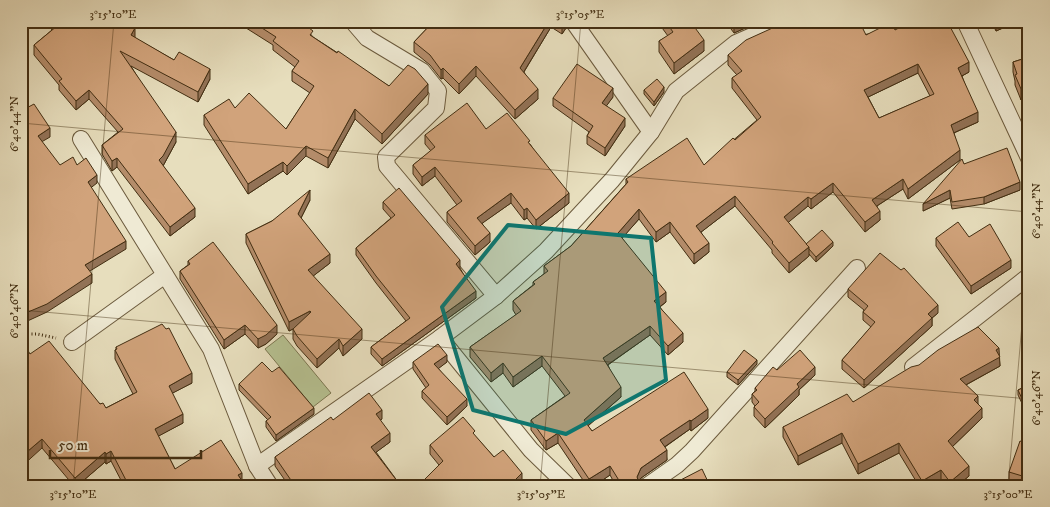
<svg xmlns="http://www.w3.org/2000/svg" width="1050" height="507" font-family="'IM FELL DW Pica',serif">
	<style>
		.green { fill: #b6c191; stroke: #7c7852 }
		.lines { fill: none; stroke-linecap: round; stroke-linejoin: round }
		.street-casing { stroke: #6b5a3d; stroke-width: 18 }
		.path { stroke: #422e12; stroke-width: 3; stroke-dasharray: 1 2.5; stroke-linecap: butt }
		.street { stroke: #efead4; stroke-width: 16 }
		.wall { fill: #b48c6a; stroke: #422e12; fill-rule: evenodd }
		.shaded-wall { fill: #927256; stroke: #422e12 }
		.building { fill: #d1a37b; stroke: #422e12; fill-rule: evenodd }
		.marked { fill: #0f766e; fill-opacity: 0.2; stroke: #0f766e; stroke-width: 4; stroke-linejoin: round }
		.ticks { fill: none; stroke: #422e12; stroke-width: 1; stroke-opacity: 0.45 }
		.neatline { fill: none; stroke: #422e12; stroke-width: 2 }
		.ticks-label { font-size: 12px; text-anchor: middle; fill: #422e12 }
	</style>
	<rect width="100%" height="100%" fill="#e7debd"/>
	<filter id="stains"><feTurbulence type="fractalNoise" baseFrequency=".004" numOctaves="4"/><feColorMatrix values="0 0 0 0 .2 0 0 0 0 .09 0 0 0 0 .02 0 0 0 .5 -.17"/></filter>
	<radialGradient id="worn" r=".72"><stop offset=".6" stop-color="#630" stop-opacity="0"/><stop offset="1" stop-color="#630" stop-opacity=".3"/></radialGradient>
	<path class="green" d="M283 335 331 393 313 407 265 349Z"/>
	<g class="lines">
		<defs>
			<g id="street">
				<path d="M356 21 355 24 367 38 422 71 438 91 436 108 386 157 387 166 496 296"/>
				<path d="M573 21 651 132"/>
				<path d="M965 21 1029 158"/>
				<path d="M81 139 211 349 257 466 270 486"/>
				<path d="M440 338 531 450 568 486"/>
				<path d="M72 342 165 275"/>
				<path d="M913 367 1029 276"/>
				<path d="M257 466 440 338 496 296 546 251 612 180 651 132 676 91 736 43 786 21"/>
				<path d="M647 486 677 465 692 451 857 268"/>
			</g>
		</defs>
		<use href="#street" class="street-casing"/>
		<path class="path" d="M21 334H37L56 338"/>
		<use href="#street" class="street"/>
	</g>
	<g class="wall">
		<path d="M48 21H124L135 38 174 60 210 79 198 102 131 66 176 142 163 166 195 217 170 236 117 167 112 171 102 154V145L118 132 89 99 76 110 59 90V85L34 55V45L52 30 48 25Z"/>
		<path d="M235 21H300L313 37 389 86 428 94 382 144 355 119 328 168 306 156 287 175 283 171 248 194 204 125V115L235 108 286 129 310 93 292 81V71L295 67 273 50V45Z"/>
		<path d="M434 21H566V28L562 34 551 27 524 72 538 99 515 119 476 76 459 94 443 78 441 79 430 65 414 52V42Z"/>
		<path d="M657 21H690L704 51 674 74 659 52V41L668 36Z"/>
		<path d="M725 21H761L734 33Z"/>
		<path d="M991 21H1019L996 31Z"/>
		<path d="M895 30 969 72 962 76 978 122 954 133 960 160 908 199 903 189 877 206 880 220 865 232 833 192 811 209 808 206 788 222 806 244 833 246 816 262 809 254V256L789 273 772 253V250L735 206 701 232 709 252 694 264 670 232 656 242 639 219 622 238 666 302 660 307 683 342 668 355 650 335 608 365 621 397 588 426 592 431 708 418 691 431 690 429 665 447 667 460 641 478 639 482 642 485 646 486H616L610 475 594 486H587L558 443 546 450 531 430V420L565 396 542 366 513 387 503 373 491 382 470 357V347L516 315 513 310V301L533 285V282L544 274V266L571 246 626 184V179L704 165 757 120 732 88V78L737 75 728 65V55ZM918 73 930 96 879 118 868 97Z"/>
		<path d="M1029 57 1021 100 1015 85V81L1013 72V62Z"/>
		<path d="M644 90 664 92 654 106 644 94Z"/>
		<path d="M613 97 606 106 625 126 605 156 587 144V136L589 132 553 106V98Z"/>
		<path d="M486 129 530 144 569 203 536 229 527 218 524 220 511 203 482 223 490 242 475 255 447 222V212L457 205 435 176 422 186 413 174V165L431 151 425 144V135Z"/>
		<path d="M964 164 1020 190 984 204 952 209 950 198 923 211Z"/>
		<path d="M310 200 301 218 330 263 313 276 362 339 343 356 339 348 317 368 297 346 293 339V329L289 331 246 243V234L272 221Z"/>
		<path d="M383 202 460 268 476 298 382 366 371 354V347L406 321 376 283 356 255V248L391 218 383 209Z"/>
		<path d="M969 237 1011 268 971 294 936 246V238Z"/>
		<path d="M188 261 277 334 266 344 258 348 245 334 224 349 180 279V271L188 265Z"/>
		<path d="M848 289 938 313 932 318V326L864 388 842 369V360L871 327 863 320V312L864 310 848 297Z"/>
		<path d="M116 347 192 383 172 393 183 423 158 436 175 469 242 481 245 486H124L111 461 106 464 105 462 77 486H74L42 448 30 354 106 408 133 394 115 359V350L116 349Z"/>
		<path d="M999 355 1000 366 966 385 978 404 982 418 952 447 969 476 957 486H945L941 480 931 486H919L899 453 858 474 842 443 798 465 783 437V427L853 402Z"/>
		<path d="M413 362H447L438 368 467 406 447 425 422 398V391L426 388 413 369Z"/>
		<path d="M757 364 738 385 727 377V372Z"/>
		<path d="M777 370 815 375 799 390V395L765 428 754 416V407L755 406 752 402V394L755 391V388Z"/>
		<path d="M239 384 314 414 276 441 266 427V421L268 420 239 390Z"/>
		<path d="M1029 385V418L1018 395V390Z"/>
		<path d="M382 419 380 420 390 442 376 452 401 486H289L275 466V457L333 420Z"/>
		<path d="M475 436 494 457 522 482 439 465 430 454V445Z"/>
		<path d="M1029 444V486H1026L1009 480V472Z"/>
	</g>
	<g class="shaded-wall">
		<path d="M549 21H551V27L520 78V68Z"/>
		<path d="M564 21H566V28L562 34V25Z"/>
		<path d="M746 21H761L734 33V27Z"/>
		<path d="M996 21H1019L996 31Z"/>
		<path d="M135 28V38L131 35Z"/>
		<path d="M704 40V51L674 74V63Z"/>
		<path d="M969 62V72L958 78V68Z"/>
		<path d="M918 64V73L864 99V90Z"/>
		<path d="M476 66V76L459 94V84Z"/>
		<path d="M443 68V78L441 79V70Z"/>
		<path d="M210 69V79L198 102V92Z"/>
		<path d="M428 84V94L382 144V134Z"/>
		<path d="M1029 86V96L1021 100V89Z"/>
		<path d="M664 87V92L654 106V102Z"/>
		<path d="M613 88V97L602 112V103Z"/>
		<path d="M538 89V99L515 119V110Z"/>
		<path d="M89 90V99L76 110V101Z"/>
		<path d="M355 109V119L328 168V158Z"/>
		<path d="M978 112V122L951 134V125Z"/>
		<path d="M625 118V126L605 156V148Z"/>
		<path d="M50 128V137L38 144V136Z"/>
		<path d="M176 132V142L163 166 159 169V160Z"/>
		<path d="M306 146V156L287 175V166Z"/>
		<path d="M960 150V160L908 199V189Z"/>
		<path d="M117 158V167L112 171V161Z"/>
		<path d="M283 162V171L248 194V184Z"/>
		<path d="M435 167V176L422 186V177Z"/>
		<path d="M97 175V183L88 190V182Z"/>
		<path d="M903 179V189L872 209V200Z"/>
		<path d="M1020 182V190L984 204V197Z"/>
		<path d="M833 183V192L811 209V199Z"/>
		<path d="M310 190V200L298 224V214Z"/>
		<path d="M950 190V198L923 211V204Z"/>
		<path d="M511 193V203L477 227V218Z"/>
		<path d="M569 193V203L536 229V220Z"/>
		<path d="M735 196V206L696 236V226Z"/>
		<path d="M808 197V206L784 226V217Z"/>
		<path d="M195 208V217L170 236V227Z"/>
		<path d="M527 208V218L524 220V210Z"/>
		<path d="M639 209V219L618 243V233Z"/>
		<path d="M880 211V220L865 232V222Z"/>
		<path d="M670 222V232L656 242V232Z"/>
		<path d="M490 233V242L475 255V246Z"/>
		<path d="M126 241V249L85 274V265Z"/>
		<path d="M833 242V246L816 262V257Z"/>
		<path d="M709 243V252L694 264V254Z"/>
		<path d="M809 247V256L789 273V263Z"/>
		<path d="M330 254V263L308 280V270Z"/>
		<path d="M460 260V268L456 271V264Z"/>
		<path d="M1011 260V268L971 294V286Z"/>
		<path d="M92 274V283L47 312 21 324V315Z"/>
		<path d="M476 291V298L382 366V359Z"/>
		<path d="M666 292V302L654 311V301Z"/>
		<path d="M938 305V313L932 318V326L864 388V380L928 314Z"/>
		<path d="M310 311V320L289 331V322Z"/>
		<path d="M245 325V334L224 349V340Z"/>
		<path d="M277 325V334L266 344 258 348V339Z"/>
		<path d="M650 326V335L603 368V358Z"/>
		<path d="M362 329V339L343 356V346Z"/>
		<path d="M683 333V342L668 355V346Z"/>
		<path d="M339 339V348L317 368V359Z"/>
		<path d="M999 348 1000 366 960 388V379Z"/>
		<path d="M447 355V362L434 372V364Z"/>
		<path d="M542 356V366L513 387V377Z"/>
		<path d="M757 360V364L738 385V380Z"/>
		<path d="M503 363V373L491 382V373Z"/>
		<path d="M815 367V375L799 390V395L765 428V419L797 384Z"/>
		<path d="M192 373V383L169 395V386Z"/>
		<path d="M621 387V397L584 429V420Z"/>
		<path d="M978 396V406L974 400Z"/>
		<path d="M467 399V406L447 425V417Z"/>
		<path d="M314 408V414L276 441V435Z"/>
		<path d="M982 408V418L948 451V441Z"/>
		<path d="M708 409V418L691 431V421Z"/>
		<path d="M382 410V419L376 423V414Z"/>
		<path d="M183 414V423L155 438V429Z"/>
		<path d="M690 420V429L660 450V440Z"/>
		<path d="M390 433V442L371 456V447Z"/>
		<path d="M558 433V443L546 450V441Z"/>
		<path d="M842 433V443L798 465V456Z"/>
		<path d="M42 439V448L21 467V457Z"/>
		<path d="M899 443V453L858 474V464Z"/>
		<path d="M667 450V460L641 478 637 486V477L641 468Z"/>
		<path d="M111 451V461L106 464V454Z"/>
		<path d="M105 452V462L77 486H75V478Z"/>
		<path d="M610 466V475L594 486H589V479Z"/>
		<path d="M969 466V476L957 486H950V482Z"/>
		<path d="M941 470V480L931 486H922V481Z"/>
		<path d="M242 473V482L238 475Z"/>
		<path d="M522 473V482L519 486H509Z"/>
	</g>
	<g class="building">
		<path d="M53 21H123L135 28 131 35 174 60 179 52 210 69 198 92 120 51 176 132 163 156 159 160 195 208 170 227 117 158 112 161 102 145 123 129 89 90 76 101 59 81 62 79 34 45 57 26Z"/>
		<path d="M251 21H300L313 31 310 35 337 53 338 51 389 86 408 65 415 69 428 84 382 134 355 109 328 158 306 146 287 166 283 162 248 184 204 115 229 99 235 108 249 93 286 129 314 86 292 71 299 61 273 41 276 37Z"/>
		<path d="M434 21H549L520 68 538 89 515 110 476 66 459 84 443 68 441 70 430 55 414 42Z"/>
		<path d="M556 21H564L562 25Z"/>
		<path d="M665 21H690L704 40 674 63 659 41 673 32Z"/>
		<path d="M730 21H746L734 27Z"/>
		<path d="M788 21H859L866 35 892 22 895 30 912 21H947L969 62 958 68 978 112 951 125 960 150 908 189 903 179 872 200 880 211 865 222 833 183 811 199 808 197 784 217 809 247 789 263 772 243 773 242 735 196 696 226 709 243 694 254 670 222 656 232 639 209 618 233 666 292 654 301 683 333 668 346 650 326 603 358 621 387 584 420 592 431 684 372 708 409 691 421 690 420 660 440 667 450 641 468 637 477 639 482 642 485 646 486H624L621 482H620L610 466 589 479 558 433 546 441 531 420 570 393 542 356 513 377 503 363 491 373 470 347 521 311 513 301 535 284 533 282 548 271 544 266 571 246 628 182 626 179 687 138 704 165 733 138 735 140 761 117 732 78 742 71 728 55 746 40ZM918 64 934 94 879 118 864 90Z"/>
		<path d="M1029 57V86L1021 89 1015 75 1017 74 1013 62Z"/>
		<path d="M577 64 613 88 602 103 625 118 605 148 587 136 593 126 553 98Z"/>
		<path d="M657 79 664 87 654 102 644 90Z"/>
		<path d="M467 103 486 129 507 113 530 141 528 142 569 193 536 220 527 208 524 210 511 193 477 218 490 233 475 246 447 212 462 201 435 167 422 177 413 165 435 147 425 135Z"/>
		<path d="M34 104 50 128 38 136 60 165 73 157 77 165 86 158 97 175 88 182 126 241 85 265 92 274 47 304 21 315V111Z"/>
		<path d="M1007 148 1020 182 984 197 952 202 950 190 923 204 962 159 964 164Z"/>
		<path d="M399 188 460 260 456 264 476 291 382 359 371 347 410 318 376 276 356 248 395 215 383 202Z"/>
		<path d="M310 190 298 214 330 254 308 270 362 329 343 346 339 339 317 359 297 336 293 329 311 312 310 311 289 322 246 234 272 221Z"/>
		<path d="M958 222 969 237 990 224 1011 260 971 286 936 238Z"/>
		<path d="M822 230 833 242 816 257 809 249V247L806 244Z"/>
		<path d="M213 242 277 325 266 335 258 339 245 325 224 340 180 271 190 264 188 261Z"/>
		<path d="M880 253 901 270 904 268 938 305 928 314 932 318 864 380 842 360 875 322 863 312 868 306 848 289Z"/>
		<path d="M162 324 166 329 169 328 192 373 169 386 183 414 155 429 175 469 221 440 242 473 238 475 245 485 129 486 111 451 106 454 105 452 75 478 42 439 21 457V350L26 347 30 354 49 341 100 404 103 403 106 408 137 392 115 350 117 349 116 347Z"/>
		<path d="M978 327 999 348 996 350 1000 357 960 379 978 396 974 400 982 408 948 441 969 466 950 482 941 470 922 481 899 443 858 464 842 433 798 456 783 427 847 394 853 402 911 367 919 365 938 350Z"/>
		<path d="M438 344 447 355 434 364 467 399 447 417 422 391 429 385 413 362Z"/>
		<path d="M744 350 757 360 738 380 727 372Z"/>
		<path d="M800 350 815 367 797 384 799 387 765 419 754 407 759 402 752 394 757 390 755 388 773 367 777 370Z"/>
		<path d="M262 362 272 372 279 367 314 408 276 435 266 421 271 417 239 384Z"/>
		<path d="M1029 385V414L1018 390Z"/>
		<path d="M369 393 382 410 376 414 390 433 371 447 401 486H295L275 457 331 417 333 420Z"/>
		<path d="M463 417 475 431 473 433 494 457 503 450 522 473 509 486H418L443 461 430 445Z"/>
		<path d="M1020 441 1029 444V478L1009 472Z"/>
		<path d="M702 469 710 486H669Z"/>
	</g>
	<path class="marked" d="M508 225 651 238 666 380 566 434 473 410 442 307Z"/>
	<path class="ticks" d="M990 21 1029 25M21 123 1029 212M21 310 1029 399M73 486 114 21M540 486 581 21M1008 486 1029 243"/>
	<rect width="1050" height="507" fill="none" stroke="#e7debd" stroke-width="55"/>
	<path d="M50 450v8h151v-8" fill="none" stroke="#422e12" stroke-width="2.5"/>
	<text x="58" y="450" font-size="15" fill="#422e12" stroke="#efead4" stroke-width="4" paint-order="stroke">50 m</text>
	<rect x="28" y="28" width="994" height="452" class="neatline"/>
	<g class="ticks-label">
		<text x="113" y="18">3°15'10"E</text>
		<text x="580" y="18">3°15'05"E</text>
		<text transform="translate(14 124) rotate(-90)" y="4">6°40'44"N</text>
		<text transform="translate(1036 211) rotate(-90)" y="4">6°40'44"N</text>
		<text transform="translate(14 311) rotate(-90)" y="4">6°40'46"N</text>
		<text transform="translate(1036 398) rotate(-90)" y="4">6°40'46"N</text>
		<text x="73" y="498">3°15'10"E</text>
		<text x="541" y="498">3°15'05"E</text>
		<text x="1008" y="498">3°15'00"E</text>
	</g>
	<rect width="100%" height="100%" filter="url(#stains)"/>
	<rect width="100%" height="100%" fill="url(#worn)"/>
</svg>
